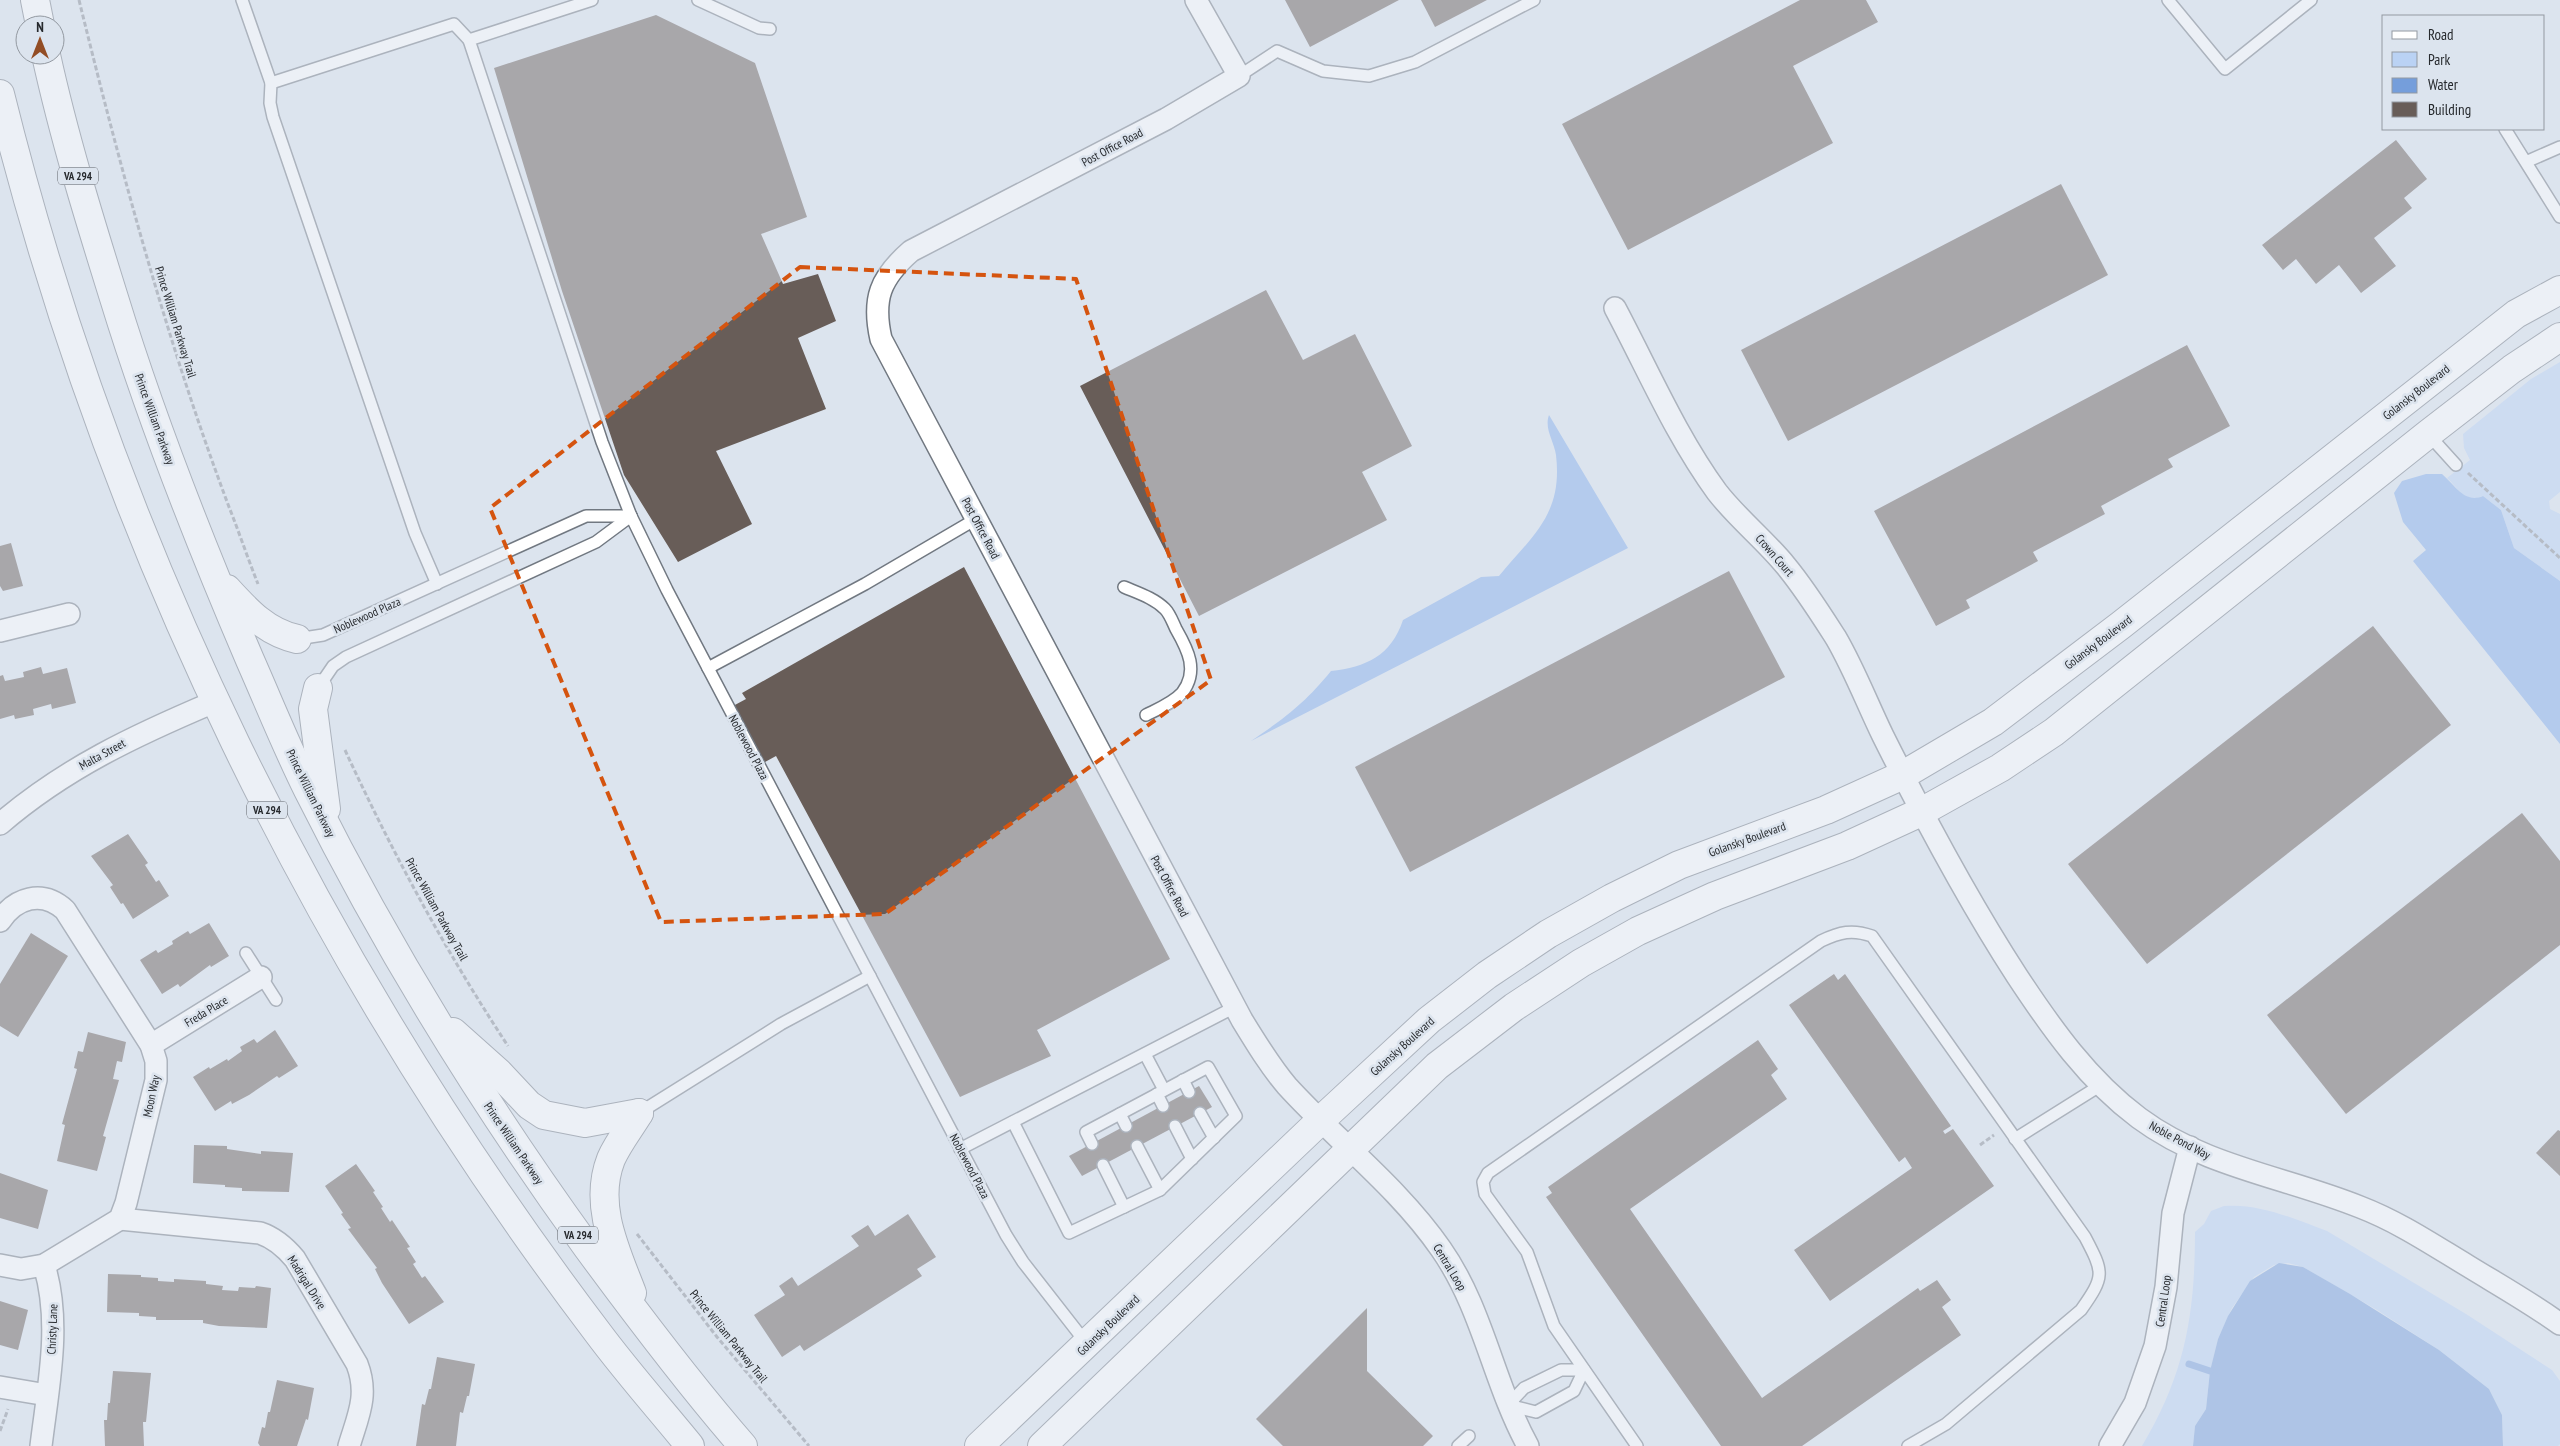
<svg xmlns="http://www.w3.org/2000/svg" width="2560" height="1446" font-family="'PT Sans Narrow',sans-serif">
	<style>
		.green { fill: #bad2f4 }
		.forest { fill: #83adeb }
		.water { fill: #759edb }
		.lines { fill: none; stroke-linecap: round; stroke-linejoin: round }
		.stream { stroke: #759edb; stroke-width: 7 }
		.building { fill: #685d58 }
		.service-casing { stroke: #717881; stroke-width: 14 }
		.minor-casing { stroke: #717881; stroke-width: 24 }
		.tertiary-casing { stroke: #717881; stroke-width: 30 }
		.trunk-casing { stroke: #717881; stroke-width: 30 }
		.path { stroke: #878d94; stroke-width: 3; stroke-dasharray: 5 2.5; stroke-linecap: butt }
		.service { stroke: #fff; stroke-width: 11 }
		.minor { stroke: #fff; stroke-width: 21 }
		.tertiary { stroke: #fff; stroke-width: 28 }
		.trunk { stroke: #fff; stroke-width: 28 }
		.marked { fill: none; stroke: #d5540f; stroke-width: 4; stroke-dasharray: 10 6; stroke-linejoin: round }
		.labels { text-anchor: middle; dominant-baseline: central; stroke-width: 5; stroke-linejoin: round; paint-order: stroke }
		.shield { fill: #dce4ee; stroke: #5d6167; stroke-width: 1 }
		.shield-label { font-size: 11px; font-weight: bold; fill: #26292d }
		.street-label { font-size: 12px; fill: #26292d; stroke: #dce4ee }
	</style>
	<rect width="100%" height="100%" fill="#dce4ee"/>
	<g class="green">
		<path d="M2560 362V492L2549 501 2550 509 2560 514V581L2514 548 2501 510 2483 496C2465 504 2460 490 2447 478L2470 460 2464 448 2463 434 2531 379Z"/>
		<path d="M2224 1206C2259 1203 2295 1219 2327 1231L2466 1314 2552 1370 2560 1381V1444L2558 1446H2503L2502 1415 2489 1389 2439 1350 2377 1310 2303 1267 2288 1263 2274 1265 2254 1277 2232 1308 2218 1339 2210 1371 2206 1409 2195 1426 2193 1446H2142C2185 1374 2195 1315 2195 1232L2204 1224 2211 1211Z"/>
	</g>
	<g class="forest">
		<path d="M1549 415 1628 548 1251 741C1285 718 1305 703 1331 671 1366 667 1391 656 1403 620L1481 577 1499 576C1533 535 1563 514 1556 455 1554 441 1544 429 1549 415Z"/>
		<path d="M2426 474H2442C2456 486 2465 504 2483 496L2501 510 2514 548 2560 581V744L2413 561 2426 550 2403 522 2394 493 2402 481Z"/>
	</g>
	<path class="water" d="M2279 1263 2303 1267 2350 1294 2439 1350 2489 1389 2502 1415 2503 1446H2193L2195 1426 2206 1409 2210 1371 2218 1339 2228 1316 2250 1281Z"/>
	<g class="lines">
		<path class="stream" d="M2189 1364 2210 1371"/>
	</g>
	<g class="building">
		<path d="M1285 0H1399L1310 47Z"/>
		<path d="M1421 0H1487L1435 27Z"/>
		<path d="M1800 0H1866L1878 22 1793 66 1833 143 1628 250 1562 124Z"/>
		<path d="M656 15 755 63 807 217 761 234 783 284 818 274 836 321 798 338 826 409 716 451 752 524 678 562 624 475 562 291 494 68Z"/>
		<path d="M2396 140 2427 179 2404 198 2412 208 2374 238 2396 266 2361 293 2339 265 2316 284 2296 259 2283 270 2262 245Z"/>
		<path d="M2061 184 2108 275 1788 441 1741 350Z"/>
		<path d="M1266 290 1303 360 1355 334 1412 446 1362 472 1387 520 1199 616 1080 386Z"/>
		<path d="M2187 345 2230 426 2168 459 2173 467 2101 506 2105 514 2033 552 2038 561 1966 600 1970 608 1936 626 1874 511Z"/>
		<path d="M11 543 23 586 3 591 0 586V546Z"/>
		<path d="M964 567 1170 959 1037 1030 1051 1056 960 1097 776 756 765 762 733 706 746 699 742 693Z"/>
		<path d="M1729 571 1785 677 1410 872 1355 767Z"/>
		<path d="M2373 626 2451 725 2147 964 2068 864Z"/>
		<path d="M41 667 43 674 67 668 76 703 52 709 51 704 33 709 34 715 15 719 14 715 0 719V676L3 675 5 681 24 677 23 672Z"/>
		<path d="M2522 813 2560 861V945L2346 1114 2267 1015Z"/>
		<path d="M128 834 148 863 145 865 156 882 159 880 169 896 133 919 123 903 121 904 110 887 113 885 91 856Z"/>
		<path d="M209 923 229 956 211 967 210 965 180 987 178 984 162 994 140 960 156 950 158 953 173 944 172 941 188 931 190 934Z"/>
		<path d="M31 933 68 956 18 1037 0 1026V984Z"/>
		<path d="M1834 974 1838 980 1845 974 1951 1126 1943 1131 1945 1134 1953 1129 1994 1186 1830 1301 1794 1250 1912 1168 1905 1157 1899 1162 1789 1005Z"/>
		<path d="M275 1030 298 1066 279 1078 277 1076 249 1095 232 1104 231 1101 215 1111 193 1077 209 1067 210 1069 227 1059 228 1061 242 1051 240 1047 254 1039 257 1043Z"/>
		<path d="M88 1032 126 1042 122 1062 117 1061 113 1079 119 1080 103 1136 106 1137 97 1171 57 1161 65 1125 62 1124 77 1069 74 1068 78 1051 83 1052Z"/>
		<path d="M1758 1040 1778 1069 1771 1075 1787 1099 1630 1209 1762 1398 1918 1288 1920 1291 1937 1280 1951 1300 1942 1307 1961 1335 1802 1446H1721L1546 1197 1552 1193 1548 1187Z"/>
		<path d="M1199 1086 1212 1107 1082 1176 1069 1156Z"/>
		<path d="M2558 1130 2560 1131V1176L2536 1153Z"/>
		<path d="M194 1145 227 1146V1149L261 1154V1151L293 1153 289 1192 242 1191V1188L225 1187V1185L193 1183Z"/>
		<path d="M356 1164 375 1191 373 1192 383 1207 381 1208 390 1222 392 1220 410 1247 407 1248 416 1262 413 1264 422 1278 425 1276 444 1302 409 1324 382 1283 375 1269 377 1268 348 1229 351 1228 341 1214 343 1213 325 1186Z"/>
		<path d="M0 1173 48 1190 38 1229 0 1218Z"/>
		<path d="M908 1214 936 1257 917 1269 922 1276 804 1351 800 1345 782 1357 754 1315 785 1295 779 1286 792 1277 798 1286 859 1246 851 1236 868 1225 875 1236Z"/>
		<path d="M108 1274 141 1275V1277L158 1278V1281L174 1282V1279L206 1281V1284L223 1286 222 1290 238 1291 239 1287 255 1288 256 1286 271 1288 267 1328 219 1326 203 1323V1320H156V1317L139 1316V1313L107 1312Z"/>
		<path d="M0 1301 28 1310 18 1350 0 1345Z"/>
		<path d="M1367 1308V1371L1433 1436 1423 1446H1283L1256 1419Z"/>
		<path d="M437 1357 475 1364 469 1396H467L463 1413 460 1412 456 1446H416L422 1404 425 1405 429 1389H431Z"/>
		<path d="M113 1371 151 1373 146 1422H143L144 1446H105L104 1420H107L108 1403H110Z"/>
		<path d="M277 1380 314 1388 308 1420 306 1419 297 1446H260L258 1443 262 1427 265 1428 268 1412H270Z"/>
	</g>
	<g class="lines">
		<defs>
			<g id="service">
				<path d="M242 0 271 83 270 103 273 117 415 533 437 584"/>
				<path d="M592 0 469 40 602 442 631 516 667 590 1006 1235 1023 1262 1087 1344"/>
				<path d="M698 0 759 28 770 29"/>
				<path d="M2168 0 2225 69 2311 0"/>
				<path d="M1239 76 1277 51 1323 71 1369 76 1415 62 1534 0"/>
				<path d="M271 83 454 24 469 40"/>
				<path d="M2505 129 2560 217"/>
				<path d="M2528 161 2560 147"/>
				<path d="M2428 434 2456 465"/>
				<path d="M1124 587C1138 593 1154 598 1165 609 1170 614 1173 623 1176 629 1188 650 1199 671 1182 693 1173 703 1158 709 1146 715"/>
				<path d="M297 639 323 635 586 516H631"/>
				<path d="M708 668 865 584 976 519"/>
				<path d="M318 688 333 666 346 657 596 542 631 516"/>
				<path d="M246 953 276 1000"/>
				<path d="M1145 1054 1164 1090"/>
				<path d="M1183 1080 1189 1092"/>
				<path d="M1157 1094 1163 1106"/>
				<path d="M639 1113 781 1024 870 976"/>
				<path d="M1200 1113 1214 1138"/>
				<path d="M1120 1114 1126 1126"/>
				<path d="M1013 1122 1069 1233 1160 1190 1236 1116 1208 1067 1086 1132 1092 1144"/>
				<path d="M1175 1126 1192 1159"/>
				<path d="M2015 1139 2101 1085"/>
				<path d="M1137 1146 1160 1190"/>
				<path d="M960 1149 1235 1007"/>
				<path d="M1103 1165 1124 1207"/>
				<path d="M1561 1370H1584L1574 1391 1536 1412 1508 1405 1524 1388Z"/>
				<path d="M1458 1446 1469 1436"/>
				<path d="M1637 1446 1554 1326 1527 1252 1485 1194 1483 1182 1488 1173 1821 941C1840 932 1852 929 1872 936L2085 1237C2104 1273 2105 1276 2081 1310L1946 1424 1908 1446"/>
			</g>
			<g id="minor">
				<path d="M1196 0 1239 76 1166 119 911 251C880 278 872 299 881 339L1242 1020C1256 1043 1270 1066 1287 1086 1337 1141 1398 1187 1441 1249 1483 1309 1493 1382 1528 1446"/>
				<path d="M1615 308C1648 370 1676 436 1717 492 1738 519 1765 540 1786 566 1805 589 1820 613 1836 638 1854 669 1867 703 1883 736 1924 818 1967 899 2017 976 2052 1029 2088 1080 2139 1118 2205 1167 2286 1177 2360 1207 2399 1222 2433 1245 2468 1266 2499 1285 2531 1303 2560 1324"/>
				<path d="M0 631 69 614"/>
				<path d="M0 824C65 768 136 735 214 702"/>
				<path d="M0 921C15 898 42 889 65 910L151 1045 156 1061V1080L126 1203 120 1219 44 1265 21 1269 0 1265"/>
				<path d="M151 1045 261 977"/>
				<path d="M120 1219 260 1233C275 1238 285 1247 295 1259L357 1364C369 1395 358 1416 349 1446"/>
				<path d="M0 1387 47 1395"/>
				<path d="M41 1446C48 1387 62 1323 44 1265"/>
				<path d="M2110 1446 2135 1403 2155 1346 2166 1287 2173 1213 2190 1147"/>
			</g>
			<g id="tertiary">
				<path d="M979 1446 1321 1120 1429 1020 1487 975 1548 934 1612 898 1679 865 1826 810 1903 775 1993 722 2121 625 2516 314 2560 290"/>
				<path d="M1042 1446 1437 1066 1514 1007 1581 963 1638 931 1715 896 1847 846 1921 812 2000 768 2054 732 2428 434 2512 369 2560 337"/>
			</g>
			<g id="trunk">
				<path d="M35 0 40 25"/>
				<path d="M46 55C64 137 89 218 114 298 152 422 199 541 250 660 269 703 287 748 308 790 388 950 482 1102 587 1247 637 1315 688 1383 743 1446"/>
				<path d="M0 94C111 543 318 964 598 1333 627 1372 659 1408 690 1446"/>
				<path d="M227 589C247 611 266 632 297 639"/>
				<path d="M318 688 313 709 326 809"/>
				<path d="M453 1032 499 1073 529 1105 544 1115 585 1123 639 1113"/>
				<path d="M632 1293C616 1251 593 1205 611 1159 618 1143 630 1128 639 1113"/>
			</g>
		</defs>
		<use href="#service" class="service-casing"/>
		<use href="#minor" class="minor-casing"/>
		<use href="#tertiary" class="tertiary-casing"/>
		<use href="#trunk" class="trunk-casing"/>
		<g class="path">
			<path d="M79 0C121 171 167 342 229 507 239 532 248 559 258 584"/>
			<path d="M2468 473 2560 558"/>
			<path d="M345 750C392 852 446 952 508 1046"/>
			<path d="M1980 1145 1994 1135"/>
			<path d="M637 1234 717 1337 809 1446"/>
			<path d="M0 1431 8 1409"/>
		</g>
		<use href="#service" class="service"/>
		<use href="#minor" class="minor"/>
		<use href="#tertiary" class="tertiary"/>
		<use href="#trunk" class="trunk"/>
	</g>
	<path d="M0 0H2560V1446H0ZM800 267 1076 279 1211 680 885 914 661 922 490 508Z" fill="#dce4ee" fill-opacity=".55" fill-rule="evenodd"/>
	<path class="marked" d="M800 267 1076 279 1211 680 885 914 661 922 490 508Z"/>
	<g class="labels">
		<g class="shield">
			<rect x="58" y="167.5" width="40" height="17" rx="4"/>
			<rect x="247" y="801.5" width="40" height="17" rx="4"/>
			<rect x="558" y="1226.5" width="40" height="17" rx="4"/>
		</g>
		<g class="shield-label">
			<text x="78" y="176">VA 294</text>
			<text x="267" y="810">VA 294</text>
			<text x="578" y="1235">VA 294</text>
		</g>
		<g class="street-label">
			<text transform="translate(1112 147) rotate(-28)">Post Office Road</text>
			<text transform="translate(176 322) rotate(73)">Prince William Parkway Trail</text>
			<text transform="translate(2416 392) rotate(-38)">Golansky Boulevard</text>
			<text transform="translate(155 419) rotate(70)">Prince William Parkway</text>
			<text transform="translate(981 528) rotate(62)">Post Office Road</text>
			<text transform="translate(1775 555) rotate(49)">Crown Court</text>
			<text transform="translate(367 615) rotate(-24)">Noblewood Plaza</text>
			<text transform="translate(2098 642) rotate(-37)">Golansky Boulevard</text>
			<text transform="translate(749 747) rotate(62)">Noblewood Plaza</text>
			<text transform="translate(102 754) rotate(-29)">Malta Street</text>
			<text transform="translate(311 793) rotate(64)">Prince William Parkway</text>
			<text transform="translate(1747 839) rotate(-20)">Golansky Boulevard</text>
			<text transform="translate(1170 886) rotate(62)">Post Office Road</text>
			<text transform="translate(437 909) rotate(61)">Prince William Parkway Trail</text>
			<text transform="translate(206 1011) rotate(-31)">Freda Place</text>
			<text transform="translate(1402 1046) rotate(-42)">Golansky Boulevard</text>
			<text transform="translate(151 1096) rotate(-78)">Moon Way</text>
			<text transform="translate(2180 1140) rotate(28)">Noble Pond Way</text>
			<text transform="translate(514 1143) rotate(56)">Prince William Parkway</text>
			<text transform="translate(970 1166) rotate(62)">Noblewood Plaza</text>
			<text transform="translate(1450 1267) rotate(59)">Central Loop</text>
			<text transform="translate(307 1282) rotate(58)">Madrigal Drive</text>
			<text transform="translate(2163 1301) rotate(-82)">Central Loop</text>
			<text transform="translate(1108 1325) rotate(-44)">Golansky Boulevard</text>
			<text transform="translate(52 1329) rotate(-88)">Christy Lane</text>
			<text transform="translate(729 1336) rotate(51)">Prince William Parkway Trail</text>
		</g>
	</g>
	<rect x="2382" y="15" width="162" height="115" fill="#dce4ee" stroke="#9399a1"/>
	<rect x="2392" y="31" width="25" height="8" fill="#ffffff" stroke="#9399a1"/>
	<text x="2428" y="40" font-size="15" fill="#26292d">Road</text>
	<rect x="2392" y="52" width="25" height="15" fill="#bad2f4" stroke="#9399a1"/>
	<text x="2428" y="65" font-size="15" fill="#26292d">Park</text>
	<rect x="2392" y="78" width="25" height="15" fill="#759edb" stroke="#9399a1"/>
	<text x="2428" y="90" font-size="15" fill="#26292d">Water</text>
	<rect x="2392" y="102" width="25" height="15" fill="#685d58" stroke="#9399a1"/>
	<text x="2428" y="115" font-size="15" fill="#26292d">Building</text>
	<g transform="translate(40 40)"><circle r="24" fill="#dce4ee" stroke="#9399a1"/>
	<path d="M0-4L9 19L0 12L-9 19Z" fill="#934d24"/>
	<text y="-8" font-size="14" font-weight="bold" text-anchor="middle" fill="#26292d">N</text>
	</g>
</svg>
